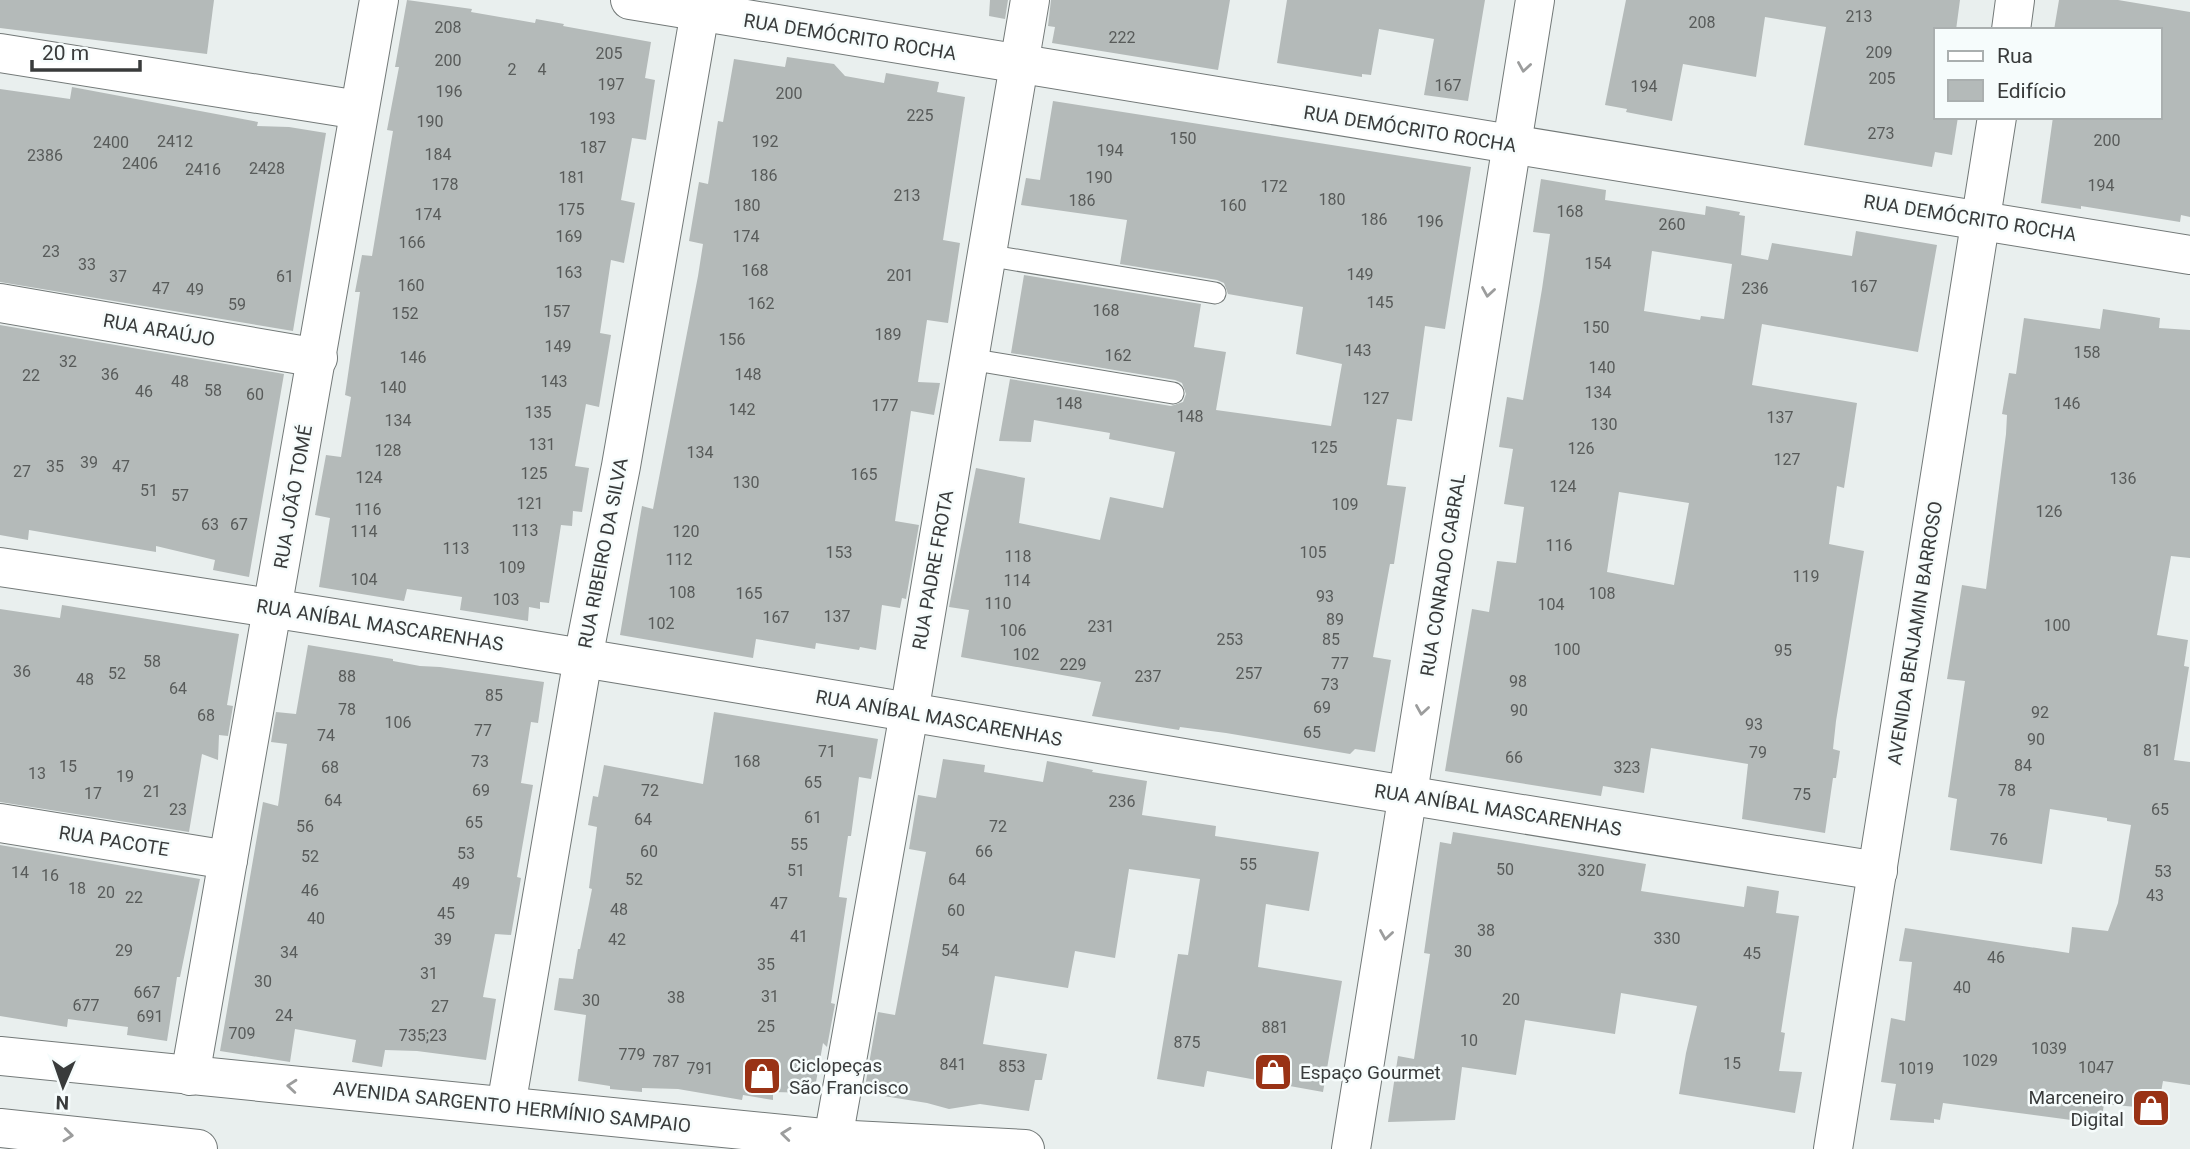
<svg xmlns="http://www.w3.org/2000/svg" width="2190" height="1149" font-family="Roboto,sans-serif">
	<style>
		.building { fill: #b4bab9; fill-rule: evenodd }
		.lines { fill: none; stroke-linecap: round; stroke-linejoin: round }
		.lane-casing { stroke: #737978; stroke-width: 23 }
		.street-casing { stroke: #737978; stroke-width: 40 }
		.primary-casing { stroke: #737978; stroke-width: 40 }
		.lane { stroke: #fff; stroke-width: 21 }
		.street { stroke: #fff; stroke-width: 38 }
		.primary { stroke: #fff; stroke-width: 38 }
		.oneway { stroke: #9c9d9d }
		.labels { text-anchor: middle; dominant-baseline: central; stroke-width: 5; stroke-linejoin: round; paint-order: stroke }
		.number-label { font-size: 16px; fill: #585b5a }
		.street-label { font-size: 19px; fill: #393b3b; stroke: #f6fcfc }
		.poi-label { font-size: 19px; fill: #393b3b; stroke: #f6fcfc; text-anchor: start }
	</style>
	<rect width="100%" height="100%" fill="#e9efee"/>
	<g class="building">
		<path d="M0 0H214L207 54 0 28Z"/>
		<path d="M407 0 472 9 471 12 535 23 536 19 564 24 563 26 651 42 645 78 655 80 646 140 632 138 621 200 635 203 624 263 611 260 600 333 611 335 599 407 586 404 575 466 589 468 582 512 573 511 572 526 561 525 549 603 540 602V609L529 607 528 621 460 610 462 597 407 589 404 601 319 587 330 518 315 515 326 455 341 457 351 397 345 395 360 292H355L362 255 372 256 393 131 387 130 399 67H395Z"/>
		<path d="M990 0H1008L1005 19 989 16Z"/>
		<path d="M1051 0H1230L1218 70 1052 43 1055 27 1048 26Z"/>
		<path d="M1287 0H1485L1468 101 1424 95 1434 39 1379 29 1371 75 1362 74V77L1277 63Z"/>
		<path d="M1626 0H1960L1956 30H1936V117H1958L1952 155 1935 152 1932 167 1804 145 1826 27 1765 17 1756 77 1683 64 1672 121 1626 112 1627 109 1605 105Z"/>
		<path d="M2059 0H2118L2190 12V217L2181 215 2180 222 2081 206V209L2041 203 2053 117H2160V30H2054Z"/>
		<path d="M787 57 834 64 845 76 884 83 886 73 939 82 937 92 965 97 943 240 960 243 948 323 927 320 918 382 940 383 934 415 911 411 895 521 919 525 906 599 902 598 900 608 882 605 876 650 860 647 859 650 816 643 815 649 756 639 753 658 620 635 642 506 653 509 698 276 703 244 689 241 699 182 708 184 718 121 723 122 734 59 785 67Z"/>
		<path d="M72 87 258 122 257 126 289 127 326 133 293 331 0 282V89L70 99Z"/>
		<path d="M1053 101 1471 167 1445 329 1425 326 1412 421 1397 419 1387 485 1406 487 1394 564H1390L1373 657 1391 660 1375 752 1355 749 1350 754 1226 733 1180 727 1179 730 1092 716 1101 682 961 657 969 610 949 607 976 468 1025 478 1019 523 1100 540 1110 497 1163 508 1175 452 1109 439 1110 433 1034 420 1031 442 999 441 1010 379 1171 406 1183 402 1186 394 1182 383 1175 380 1011 353 1024 275 1201 304 1194 347 1226 352 1216 410 1331 426 1342 364 1296 354 1303 307 1228 294 1224 283 1217 280 1120 264 1127 220 1021 205 1026 178 1040 180Z"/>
		<path d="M1541 179 1606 190 1605 200 1705 215 1706 206 1740 212 1739 215 1745 216 1741 255 1768 260 1772 243 1852 256 1856 231 1937 245 1918 352 1762 324 1752 385 1857 403 1844 488 1837 486 1829 544 1864 551 1836 721 1833 749 1840 751 1836 778H1833L1825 833 1742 819 1748 764 1651 748 1644 793 1603 786 1601 796 1445 771 1472 609 1489 612 1497 561 1516 563 1524 507 1504 504 1513 449 1499 447 1507 397 1523 400 1542 289 1550 234 1533 232ZM1652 251 1732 264 1724 319 1701 316 1700 320 1644 311ZM1619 492 1689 503 1674 585 1607 572Z"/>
		<path d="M2103 309 2160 318 2159 328 2190 330V558L2171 556 2157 635 2188 640 2184 666 2189 667 2174 760 2190 762V1085L2163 1081 2158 1109 2104 1104 2101 1124 1943 1103 1940 1120 1934 1119V1123L1890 1120 1896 1084 1881 1082 1891 1018 1905 1021 1912 962 1899 961 1905 928 2069 953 2072 927 2108 931 2118 903 2131 825 2107 821V818L2050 809 2042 864 1950 850 1957 799 1948 797 1965 681 1947 679 1962 585 1986 589 2006 434 2007 415 2002 414 2009 373 2016 374 2024 318 2100 329Z"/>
		<path d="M0 325 284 374 249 577 213 570 215 560 156 546V552L29 530 28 540 0 535Z"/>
		<path d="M62 605 239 634 227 705 233 706 228 736 219 735 218 760 202 754 189 832 0 802V609L60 618Z"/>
		<path d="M308 645 393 659V661L420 666 440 667 544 682 538 723 531 722 521 783 533 785 517 877 521 878 511 935 495 934 483 997 496 999 486 1060 417 1051 385 1050 382 1067 352 1062 356 1040 295 1029 290 1062 220 1051 263 802 278 806 287 744 271 742 276 712 296 714Z"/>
		<path d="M714 712 878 739 871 779 859 777 851 836H848L839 897 847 898 831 1003 835 1004 827 1047 823 1043 814 1093 773 1092V1100L743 1095 742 1100 678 1089 642 1088V1092L610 1089V1086L578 1081 586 1015 554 1010 559 978 573 979 578 949H580L592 889 589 888 597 827 588 825 593 796 598 797 604 765 703 784Z"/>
		<path d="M943 759 985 765 984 772 1043 782 1047 761 1093 770 1092 772 1147 781 1142 815 1216 826 1215 836 1319 852 1309 911 1266 904 1258 967 1342 981 1323 1092 1207 1071 1204 1087 1157 1079 1178 954 1188 955 1200 879 1129 869 1115 958 1075 951 1068 988 995 976 983 1044 1047 1054 1042 1080H1035L1029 1111 980 1104 949 1109 927 1103 871 1094 865 1087 878 1012 895 1015 926 852 909 849 918 795 936 798Z"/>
		<path d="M1453 832 1646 864 1641 891 1744 907 1747 886 1779 891 1776 913 1799 916 1781 1032 1785 1033 1779 1071 1802 1072 1795 1113 1679 1094 1686 1053 1697 1006 1621 993 1615 1034 1525 1020 1516 1075 1462 1067 1455 1120 1388 1122 1398 1056 1414 1059 1430 954 1424 953 1440 842 1451 844Z"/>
		<path d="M0 845 200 879 180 977H177L167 1041 127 1035 128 1027 68 1019 67 1027 0 1016Z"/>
	</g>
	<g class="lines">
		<defs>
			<g id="lane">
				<path d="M986 255 1215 293"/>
				<path d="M969 359 1173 393"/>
			</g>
			<g id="street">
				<path d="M630 0 2190 255"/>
				<path d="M2011 30 2015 0"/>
				<path d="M0 53 359 110"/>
				<path d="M0 303 318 358"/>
				<path d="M0 567C627 659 1251 774 1878 871"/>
				<path d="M0 823 228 860"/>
				<path d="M190 1076 379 0"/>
				<path d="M506 1106 583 658 621 466 702 0"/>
				<path d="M833 1139 909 713 1030 0"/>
				<path d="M1351 1149 1535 0"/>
				<path d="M1833 1149 1997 117"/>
			</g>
			<g id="primary">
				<path d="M0 1056 833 1139 1025 1149"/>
				<path d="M0 1128 198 1149"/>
			</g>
		</defs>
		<use href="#lane" class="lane-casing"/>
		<use href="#street" class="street-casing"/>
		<use href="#primary" class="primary-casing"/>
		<use href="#lane" class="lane"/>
		<use href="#street" class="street"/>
		<use href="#primary" class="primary"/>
	</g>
	<defs><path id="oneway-chevron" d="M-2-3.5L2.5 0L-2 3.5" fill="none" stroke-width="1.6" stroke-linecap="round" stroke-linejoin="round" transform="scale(1.75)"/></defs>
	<g class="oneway">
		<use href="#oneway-chevron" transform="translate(1524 67) rotate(99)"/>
		<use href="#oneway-chevron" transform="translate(1488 292) rotate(99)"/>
		<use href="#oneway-chevron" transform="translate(1422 710) rotate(99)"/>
		<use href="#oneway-chevron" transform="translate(1386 935) rotate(99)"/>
		<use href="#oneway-chevron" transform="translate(292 1086) rotate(-175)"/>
		<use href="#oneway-chevron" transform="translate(786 1134) rotate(-174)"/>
		<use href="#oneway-chevron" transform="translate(68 1135) rotate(6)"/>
	</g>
	<defs>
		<symbol id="shop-square" viewBox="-11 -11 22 22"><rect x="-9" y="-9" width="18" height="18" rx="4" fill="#993215" stroke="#f6fcfc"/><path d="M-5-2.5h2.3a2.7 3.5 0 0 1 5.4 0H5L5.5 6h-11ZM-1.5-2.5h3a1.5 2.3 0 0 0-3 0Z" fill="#fff"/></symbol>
	</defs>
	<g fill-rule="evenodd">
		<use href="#shop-square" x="1251" y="1050" width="44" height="44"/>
		<use href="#shop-square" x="740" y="1054" width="44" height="44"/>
		<use href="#shop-square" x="2129" y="1086" width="44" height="44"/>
	</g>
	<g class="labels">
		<g class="number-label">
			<text x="1859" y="16">213</text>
			<text x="1702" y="22">208</text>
			<text x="448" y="27">208</text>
			<text x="1122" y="37">222</text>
			<text x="1879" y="52">209</text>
			<text x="609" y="53">205</text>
			<text x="448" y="60">200</text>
			<text x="512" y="69">2</text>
			<text x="542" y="69">4</text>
			<text x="1882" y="78">205</text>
			<text x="611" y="84">197</text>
			<text x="1448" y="85">167</text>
			<text x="1644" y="86">194</text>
			<text x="449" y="91">196</text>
			<text x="789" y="93">200</text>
			<text x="920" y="115">225</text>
			<text x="602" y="118">193</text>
			<text x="430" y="121">190</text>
			<text x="1881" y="133">273</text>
			<text x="1183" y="138">150</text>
			<text x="2107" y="140">200</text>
			<text x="175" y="141">2412</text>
			<text x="765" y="141">192</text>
			<text x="111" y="142">2400</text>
			<text x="593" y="147">187</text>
			<text x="1110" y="150">194</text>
			<text x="438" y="154">184</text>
			<text x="45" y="155">2386</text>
			<text x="140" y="163">2406</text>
			<text x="267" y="168">2428</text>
			<text x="203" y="169">2416</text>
			<text x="764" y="175">186</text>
			<text x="572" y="177">181</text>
			<text x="1099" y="177">190</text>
			<text x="445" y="184">178</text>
			<text x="2101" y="185">194</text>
			<text x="1274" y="186">172</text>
			<text x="907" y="195">213</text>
			<text x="1332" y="199">180</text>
			<text x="1082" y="200">186</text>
			<text x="747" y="205">180</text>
			<text x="1233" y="205">160</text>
			<text x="571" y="209">175</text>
			<text x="1570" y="211">168</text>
			<text x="428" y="214">174</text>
			<text x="1374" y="219">186</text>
			<text x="1430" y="221">196</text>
			<text x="1672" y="224">260</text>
			<text x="569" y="236">169</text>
			<text x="746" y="236">174</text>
			<text x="412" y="242">166</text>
			<text x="51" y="251">23</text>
			<text x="1598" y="263">154</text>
			<text x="87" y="264">33</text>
			<text x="755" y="270">168</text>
			<text x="569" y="272">163</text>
			<text x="1360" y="274">149</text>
			<text x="900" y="275">201</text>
			<text x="118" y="276">37</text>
			<text x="285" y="276">61</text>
			<text x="411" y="285">160</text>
			<text x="1864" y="286">167</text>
			<text x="161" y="288">47</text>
			<text x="1755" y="288">236</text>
			<text x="195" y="289">49</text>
			<text x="1380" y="302">145</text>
			<text x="761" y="303">162</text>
			<text x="237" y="304">59</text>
			<text x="1106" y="310">168</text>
			<text x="557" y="311">157</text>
			<text x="405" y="313">152</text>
			<text x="1596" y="327">150</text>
			<text x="888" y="334">189</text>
			<text x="732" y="339">156</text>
			<text x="558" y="346">149</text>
			<text x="1358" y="350">143</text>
			<text x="2087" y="352">158</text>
			<text x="1118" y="355">162</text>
			<text x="413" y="357">146</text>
			<text x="68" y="361">32</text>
			<text x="1602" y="367">140</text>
			<text x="110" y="374">36</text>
			<text x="748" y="374">148</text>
			<text x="31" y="375">22</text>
			<text x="180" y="381">48</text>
			<text x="554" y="381">143</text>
			<text x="393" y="387">140</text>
			<text x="213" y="390">58</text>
			<text x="144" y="391">46</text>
			<text x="1598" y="392">134</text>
			<text x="255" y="394">60</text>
			<text x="1376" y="398">127</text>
			<text x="1069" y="403">148</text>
			<text x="2067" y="403">146</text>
			<text x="885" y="405">177</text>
			<text x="742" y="409">142</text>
			<text x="538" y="412">135</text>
			<text x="1190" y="416">148</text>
			<text x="1780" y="417">137</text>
			<text x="398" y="420">134</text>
			<text x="1604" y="424">130</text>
			<text x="542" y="444">131</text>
			<text x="1324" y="447">125</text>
			<text x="1581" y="448">126</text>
			<text x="388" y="450">128</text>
			<text x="700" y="452">134</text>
			<text x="1787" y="459">127</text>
			<text x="89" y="462">39</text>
			<text x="55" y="466">35</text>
			<text x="121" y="466">47</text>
			<text x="22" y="471">27</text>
			<text x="534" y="473">125</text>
			<text x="864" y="474">165</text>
			<text x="369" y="477">124</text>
			<text x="2123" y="478">136</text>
			<text x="746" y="482">130</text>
			<text x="1563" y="486">124</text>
			<text x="149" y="490">51</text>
			<text x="180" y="495">57</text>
			<text x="530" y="503">121</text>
			<text x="1345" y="504">109</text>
			<text x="368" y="509">116</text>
			<text x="2049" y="511">126</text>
			<text x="210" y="524">63</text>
			<text x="239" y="524">67</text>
			<text x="525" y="530">113</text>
			<text x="364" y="531">114</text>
			<text x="686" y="531">120</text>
			<text x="1559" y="545">116</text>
			<text x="456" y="548">113</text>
			<text x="839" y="552">153</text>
			<text x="1313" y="552">105</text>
			<text x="1018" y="556">118</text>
			<text x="679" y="559">112</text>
			<text x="512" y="567">109</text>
			<text x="1806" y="576">119</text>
			<text x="364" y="579">104</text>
			<text x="1017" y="580">114</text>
			<text x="682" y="592">108</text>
			<text x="749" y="593">165</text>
			<text x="1602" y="593">108</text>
			<text x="1325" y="596">93</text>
			<text x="506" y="599">103</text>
			<text x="998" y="603">110</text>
			<text x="1551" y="604">104</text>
			<text x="837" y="616">137</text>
			<text x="776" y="617">167</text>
			<text x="1335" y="619">89</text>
			<text x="661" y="623">102</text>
			<text x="2057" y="625">100</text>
			<text x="1101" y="626">231</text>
			<text x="1013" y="630">106</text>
			<text x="1230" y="639">253</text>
			<text x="1331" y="639">85</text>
			<text x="1567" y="649">100</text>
			<text x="1783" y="650">95</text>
			<text x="1026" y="654">102</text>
			<text x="152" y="661">58</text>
			<text x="1340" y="663">77</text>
			<text x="1073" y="664">229</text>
			<text x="22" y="671">36</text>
			<text x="117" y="673">52</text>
			<text x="1249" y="673">257</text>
			<text x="347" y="676">88</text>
			<text x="1148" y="676">237</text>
			<text x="85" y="679">48</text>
			<text x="1518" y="681">98</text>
			<text x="1330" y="684">73</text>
			<text x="178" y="688">64</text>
			<text x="494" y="695">85</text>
			<text x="1322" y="707">69</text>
			<text x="347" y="709">78</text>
			<text x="1519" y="710">90</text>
			<text x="2040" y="712">92</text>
			<text x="206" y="715">68</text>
			<text x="398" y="722">106</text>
			<text x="1754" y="724">93</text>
			<text x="483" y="730">77</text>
			<text x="1312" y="732">65</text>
			<text x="326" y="735">74</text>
			<text x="2036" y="739">90</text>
			<text x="2152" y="750">81</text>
			<text x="827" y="751">71</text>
			<text x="1758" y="752">79</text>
			<text x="1514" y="757">66</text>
			<text x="480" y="761">73</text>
			<text x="747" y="761">168</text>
			<text x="2023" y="765">84</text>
			<text x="68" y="766">15</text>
			<text x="330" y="767">68</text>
			<text x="1627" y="767">323</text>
			<text x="37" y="773">13</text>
			<text x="125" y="776">19</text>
			<text x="813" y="782">65</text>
			<text x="481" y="790">69</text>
			<text x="650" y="790">72</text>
			<text x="2007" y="790">78</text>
			<text x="152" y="791">21</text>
			<text x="93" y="793">17</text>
			<text x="1802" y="794">75</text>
			<text x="333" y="800">64</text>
			<text x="1122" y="801">236</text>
			<text x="178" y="809">23</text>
			<text x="2160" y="809">65</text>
			<text x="813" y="817">61</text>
			<text x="643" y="819">64</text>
			<text x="474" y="822">65</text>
			<text x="305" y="826">56</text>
			<text x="998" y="826">72</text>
			<text x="1999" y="839">76</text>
			<text x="799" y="844">55</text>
			<text x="649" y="851">60</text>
			<text x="984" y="851">66</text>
			<text x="466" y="853">53</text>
			<text x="310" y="856">52</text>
			<text x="1248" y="864">55</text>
			<text x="1505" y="869">50</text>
			<text x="796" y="870">51</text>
			<text x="1591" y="870">320</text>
			<text x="2163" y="871">53</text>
			<text x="20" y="872">14</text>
			<text x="50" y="875">16</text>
			<text x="634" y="879">52</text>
			<text x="957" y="879">64</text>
			<text x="461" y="883">49</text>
			<text x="77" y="888">18</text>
			<text x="310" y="890">46</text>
			<text x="106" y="892">20</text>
			<text x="2155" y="895">43</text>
			<text x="134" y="897">22</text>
			<text x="779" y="903">47</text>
			<text x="619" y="909">48</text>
			<text x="956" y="910">60</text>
			<text x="446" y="913">45</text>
			<text x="316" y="918">40</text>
			<text x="1486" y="930">38</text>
			<text x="799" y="936">41</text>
			<text x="1667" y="938">330</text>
			<text x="443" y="939">39</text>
			<text x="617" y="939">42</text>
			<text x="124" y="950">29</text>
			<text x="950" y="950">54</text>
			<text x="1463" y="951">30</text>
			<text x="289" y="952">34</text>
			<text x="1752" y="953">45</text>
			<text x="1996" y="957">46</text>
			<text x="766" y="964">35</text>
			<text x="429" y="973">31</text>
			<text x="263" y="981">30</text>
			<text x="1962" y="987">40</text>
			<text x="147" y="992">667</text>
			<text x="770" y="996">31</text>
			<text x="676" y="997">38</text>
			<text x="1511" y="999">20</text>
			<text x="591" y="1000">30</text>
			<text x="86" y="1005">677</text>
			<text x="440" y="1006">27</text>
			<text x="284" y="1015">24</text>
			<text x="150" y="1016">691</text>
			<text x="766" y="1026">25</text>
			<text x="1275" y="1027">881</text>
			<text x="242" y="1033">709</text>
			<text x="423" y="1035">735;23</text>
			<text x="1469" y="1040">10</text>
			<text x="1187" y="1042">875</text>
			<text x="2049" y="1048">1039</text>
			<text x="632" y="1054">779</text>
			<text x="1980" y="1060">1029</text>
			<text x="666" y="1061">787</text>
			<text x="1732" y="1063">15</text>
			<text x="953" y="1064">841</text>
			<text x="1012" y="1066">853</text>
			<text x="2096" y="1067">1047</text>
			<text x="700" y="1068">791</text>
			<text x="1916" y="1068">1019</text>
		</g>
		<g class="street-label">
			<text transform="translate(850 37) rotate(9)">RUA DEMÓCRITO ROCHA</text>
			<text transform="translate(1410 129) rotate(9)">RUA DEMÓCRITO ROCHA</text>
			<text transform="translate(1970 218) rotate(9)">RUA DEMÓCRITO ROCHA</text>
			<text transform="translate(159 330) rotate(10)">RUA ARAÚJO</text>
			<text transform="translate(293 497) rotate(-80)">RUA JOÃO TOMÉ</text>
			<text transform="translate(603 553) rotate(-79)">RUA RIBEIRO DA SILVA</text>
			<text transform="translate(933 570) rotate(-80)">RUA PADRE FROTA</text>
			<text transform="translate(1443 575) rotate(-81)">RUA CONRADO CABRAL</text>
			<text transform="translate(380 625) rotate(9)">RUA ANÍBAL MASCARENHAS</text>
			<text transform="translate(1915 633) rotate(-81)">AVENIDA BENJAMIN BARROSO</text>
			<text transform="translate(939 718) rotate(10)">RUA ANÍBAL MASCARENHAS</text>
			<text transform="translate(1498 810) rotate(9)">RUA ANÍBAL MASCARENHAS</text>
			<text transform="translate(114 841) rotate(9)">RUA PACOTE</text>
			<text transform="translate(512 1107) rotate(6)">AVENIDA SARGENTO HERMÍNIO SAMPAIO</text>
		</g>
		<g class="poi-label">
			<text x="789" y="1065">Ciclopeças<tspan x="789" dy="22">São Francisco</tspan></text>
			<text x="1300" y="1072">Espaço Gourmet</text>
			<text x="2124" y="1097" text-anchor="end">Marceneiro<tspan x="2124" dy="22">Digital</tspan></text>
		</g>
	</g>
	<rect x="1934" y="28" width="228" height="91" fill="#f6fcfc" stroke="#aaafaf" stroke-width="2"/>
	<rect x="1948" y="51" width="35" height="10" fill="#ffffff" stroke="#aaafaf" stroke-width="2"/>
	<text x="1997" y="63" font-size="21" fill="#393b3b">Rua</text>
	<rect x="1948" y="80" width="35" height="21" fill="#b4bab9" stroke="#aaafaf" stroke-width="2"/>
	<text x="1997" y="98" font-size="21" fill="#393b3b">Edifício</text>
	<g transform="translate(63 1086) rotate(182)" stroke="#f6fcfc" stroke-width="5" paint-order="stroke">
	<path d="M0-5L12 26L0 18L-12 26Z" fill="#393b3b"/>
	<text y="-10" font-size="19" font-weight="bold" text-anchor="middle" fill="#393b3b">N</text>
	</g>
	<path d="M32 60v10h108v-10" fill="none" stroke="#393b3b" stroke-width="3.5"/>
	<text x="42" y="60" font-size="21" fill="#393b3b" stroke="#f6fcfc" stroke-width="5" paint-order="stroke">20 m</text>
</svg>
